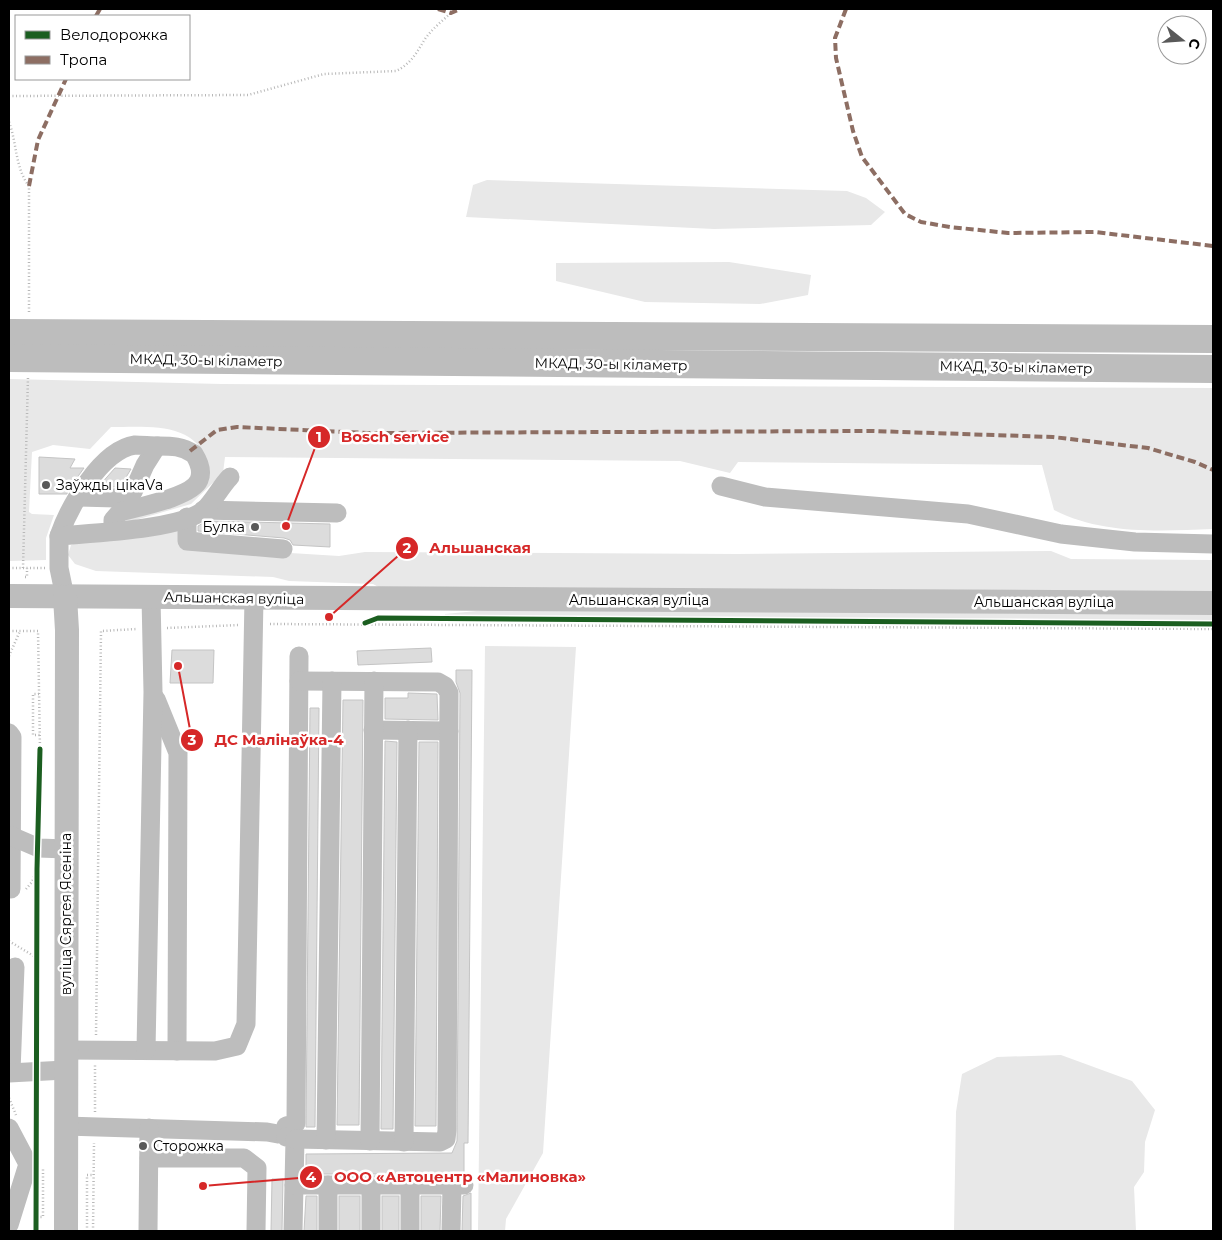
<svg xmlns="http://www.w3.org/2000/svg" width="1222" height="1240" font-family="Montserrat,sans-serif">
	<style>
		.green { fill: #e8e8e8 }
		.building { fill: #dcdcdc; stroke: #c4c4c4 }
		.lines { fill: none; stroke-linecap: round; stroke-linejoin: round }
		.path { stroke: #b8b8b8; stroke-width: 2.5; stroke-dasharray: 1 2.5; stroke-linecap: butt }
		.minor { stroke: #bdbdbd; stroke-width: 19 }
		.major { stroke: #bdbdbd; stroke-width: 24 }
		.highway { stroke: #bdbdbd; stroke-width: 28 }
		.quiet { stroke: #8d6e63; stroke-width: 4; stroke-dasharray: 8 4; stroke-linecap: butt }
		.cycleway-casing { stroke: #fff; stroke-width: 8 }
		.cycleway { stroke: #1b5e20; stroke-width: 5 }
		.poi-dot { fill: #595959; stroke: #fff; stroke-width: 2 }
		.labels { text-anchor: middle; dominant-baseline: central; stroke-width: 5; stroke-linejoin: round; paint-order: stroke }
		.street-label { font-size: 14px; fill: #000; stroke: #fff }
		.poi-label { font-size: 14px; fill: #000; stroke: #fff; text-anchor: start }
		.leader { fill: none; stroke: #d62828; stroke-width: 2 }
		.callout-dot { fill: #d62828; stroke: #fff; stroke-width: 2 }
		.mark-label { font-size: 15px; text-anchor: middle; font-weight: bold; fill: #fff }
		.callout-label { font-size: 15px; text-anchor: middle; font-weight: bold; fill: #d62828; stroke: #fff; stroke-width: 5; stroke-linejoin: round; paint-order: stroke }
	</style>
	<rect width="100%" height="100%" fill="#fff"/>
	<g class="green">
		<path d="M487 180 847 191 866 198 885 212 871 225 714 229 466 217 473 185Z"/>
		<path d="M729 262 811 275 808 295 760 304 645 302 556 281V263Z"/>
		<path d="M9 379 222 384 1213 388V529C1160 531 1103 535 1054 510L1042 465 738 462 730 473 680 461 225 457 223 473 191 504 125 523 120 521 188 496 206 463C198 421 145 427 111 427L90 449 53 445 32 452 29 512 32 514 54 515 46 538V560L9 561Z"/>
		<path d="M177 529 180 537 179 546 339 556 365 552 737 554 1051 551 1071 559 1213 560V594L384 590 373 584 289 581 273 577 96 571 75 564 68 555 71 545 82 540Z"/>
		<path d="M498 609 1213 613V621L445 617V614Z"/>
		<path d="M485 646 576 647 543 1153 506 1219 505 1231H478Z"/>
		<path d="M1061 1055 1132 1081 1155 1110 1145 1142 1144 1172 1134 1187 1136 1231H954L956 1112 962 1074 997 1057Z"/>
	</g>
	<g class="building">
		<path d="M39 457 75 459 70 468H84L71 486H68L67 494H39Z"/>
		<path d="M115 468 131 469 122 484 114 487 99 486Z"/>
		<path d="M207 521 330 524V547L293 545 290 540 284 538 198 531V526Z"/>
		<path d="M431 648 432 662 358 665 357 651Z"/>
		<path d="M172 650H214L213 683H170Z"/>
		<path d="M456 670H472L468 1143H464V1174H306V1154L452 1153 457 1141 460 693 456 682Z"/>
		<path d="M408 693 437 694 438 720 385 719V698H408Z"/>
		<path d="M343 700H363L359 1125H337Z"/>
		<path d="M310 708H319L315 1127H306Z"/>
		<path d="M385 741 397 742 393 1129H381Z"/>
		<path d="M419 742H438L436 1126H415Z"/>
		<path d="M272 1179H283L282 1231H271Z"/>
		<path d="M471 1193V1231H462L463 1196Z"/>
		<path d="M306 1196H317V1231H304Z"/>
		<rect x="339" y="1196" width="21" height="35"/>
		<rect x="382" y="1196" width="17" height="35"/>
		<path d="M421 1196H441L440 1231H421Z"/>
	</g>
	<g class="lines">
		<g class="path">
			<path d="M9 96 248 95 324 74 396 71C411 64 417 52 425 39 432 29 442 21 451 13"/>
			<path d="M9 122C17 143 15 168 29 186V314"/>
			<path d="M9 568H45"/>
			<path d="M23 568 28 377"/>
			<path d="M25 577H27V568"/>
			<path d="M270 624 1213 629"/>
			<path d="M167 628 239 625"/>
			<path d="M9 631H38L40 749"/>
			<path d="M9 656 20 631"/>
			<path d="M39 694H33V735H40"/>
			<path d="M26 889 32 882 37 869"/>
			<path d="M9 941 37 958"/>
			<path d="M96 1035 101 631 137 629"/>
			<path d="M9 1098 16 1115"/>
			<path d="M95 1112V1065"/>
			<path d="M37 1217H43V1169"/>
			<path d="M87 1231V1175H93"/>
			<path d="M93 1231 94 1143"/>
		</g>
		<g class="minor">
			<path d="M721 486 765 497 968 514 1061 534 1135 542 1213 544"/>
			<path d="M79 497 116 498 133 492 145 465 157 446"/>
			<path d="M203 510 337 513"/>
			<path d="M187 517V541L283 549"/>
			<path d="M59 536C69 507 101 450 135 445 142 445 151 446 158 446 172 446 182 446 194 454 199 462 203 471 199 480 192 497 138 507 120 512L113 520V531"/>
			<path d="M65 597 59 568V536C91 533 180 530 204 510 213 502 221 486 230 477"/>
			<path d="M156 699 178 753 177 1051"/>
			<path d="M373 730 449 731"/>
			<path d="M9 733 12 737 11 889"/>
			<path d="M11 836 39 848 66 849"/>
			<path d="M65 1050 215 1051 237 1046 246 1024 254 598"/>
			<path d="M146 1050 153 692 151 597"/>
			<path d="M11 1072 15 967"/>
			<path d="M9 1073 65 1070"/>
			<path d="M65 1126 267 1132 278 1134"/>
			<path d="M286 1126 296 1123 299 656"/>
			<path d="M9 1128 28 1164 9 1225"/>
			<path d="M286 1137 295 1139 293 1231"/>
			<path d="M295 1139 440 1142 446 1139 447 1130 449 693 445 686 438 682 299 681"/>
			<path d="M326 1140 332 681"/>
			<path d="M370 1141 374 681"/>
			<path d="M404 1142 408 730"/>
			<path d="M149 1158H244L257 1168 256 1231"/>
			<path d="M294 1185H464"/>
			<path d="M328 1185V1231"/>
			<path d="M410 1185V1231"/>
			<path d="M148 1231 149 1128"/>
			<path d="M371 1231V1185"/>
			<path d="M451 1231 452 1186"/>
		</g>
		<g class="major">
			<path d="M9 596 1213 603"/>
			<path d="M65 597 67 630 66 1231"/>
		</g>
		<g class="highway">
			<path d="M9 333 1213 339"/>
			<path d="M9 358 1213 369"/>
		</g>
		<g class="quiet">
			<path d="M438 9 451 13 460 9"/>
			<path d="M846 9 835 38 836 58 853 131 862 157 905 214 921 222 950 227 1008 233 1095 232 1213 246"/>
			<path d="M96 16 100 9"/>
			<path d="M29 186 38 140 66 79"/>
			<path d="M190 451 217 430 237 427 367 433 872 431 1053 437 1148 448 1195 462 1213 470"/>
		</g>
		<defs>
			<g id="cycleway">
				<path d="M365 623 378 618 1213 624"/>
				<path d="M36 1231 37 869 40 749"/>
			</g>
		</defs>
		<use href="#cycleway" class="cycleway-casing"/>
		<use href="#cycleway" class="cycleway"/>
	</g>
	<g class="poi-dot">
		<circle cx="46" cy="485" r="5"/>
		<circle cx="255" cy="527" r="5"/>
		<circle cx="143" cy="1146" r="5"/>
	</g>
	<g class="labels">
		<g class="street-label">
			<text transform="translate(206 360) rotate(1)">МКАД, 30-ы кіламетр</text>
			<text transform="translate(611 364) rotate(1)">МКАД, 30-ы кіламетр</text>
			<text transform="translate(1016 367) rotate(1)">МКАД, 30-ы кіламетр</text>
			<text transform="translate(234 598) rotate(1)">Альшанская вуліца</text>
			<text x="639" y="600">Альшанская вуліца</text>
			<text x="1044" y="602">Альшанская вуліца</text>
			<text transform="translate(66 914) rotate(-90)">вуліца Сяргея Ясеніна</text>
		</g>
		<g class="poi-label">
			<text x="56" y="485">Заўжды цікаVа</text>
			<text x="245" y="527" text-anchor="end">Булка</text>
			<text x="153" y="1146">Сторожка</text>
		</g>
	</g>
	<path class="leader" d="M286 526L319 437M329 617L407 548M178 666L192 740M203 1186L311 1177"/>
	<g class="callout-dot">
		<circle cx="286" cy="526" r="5"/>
		<circle cx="329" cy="617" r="5"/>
		<circle cx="178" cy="666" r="5"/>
		<circle cx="203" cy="1186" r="5"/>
		<circle cx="319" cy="437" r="12"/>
		<circle cx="407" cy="548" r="12"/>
		<circle cx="192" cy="740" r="12"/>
		<circle cx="311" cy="1177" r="12"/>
	</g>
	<g class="mark-label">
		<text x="319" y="442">1</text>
		<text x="407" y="553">2</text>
		<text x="192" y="745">3</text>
		<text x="311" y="1182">4</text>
	</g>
	<g class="callout-label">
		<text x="395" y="442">Bosch service</text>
		<text x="480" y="553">Альшанская</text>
		<text x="279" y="745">ДС Малінаўка-4</text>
		<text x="460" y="1182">ООО «Автоцентр «Малиновка»</text>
	</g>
	<rect width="1222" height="1240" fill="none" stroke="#000000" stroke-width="20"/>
	<rect x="15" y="15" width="175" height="65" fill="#ffffff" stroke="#999999"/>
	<rect x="25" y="31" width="25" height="8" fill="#1b5e20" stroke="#999999"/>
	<text x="60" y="40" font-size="15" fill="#000000">Велодорожка</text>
	<rect x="25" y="56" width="25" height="8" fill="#8d6e63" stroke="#999999"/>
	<text x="60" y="65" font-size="15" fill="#000000">Тропа</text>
	<g transform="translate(1182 40) rotate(107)"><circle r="24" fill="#ffffff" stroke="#999999"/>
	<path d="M0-4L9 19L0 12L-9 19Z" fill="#595959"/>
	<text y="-8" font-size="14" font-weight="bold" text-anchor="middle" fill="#000000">С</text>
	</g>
</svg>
